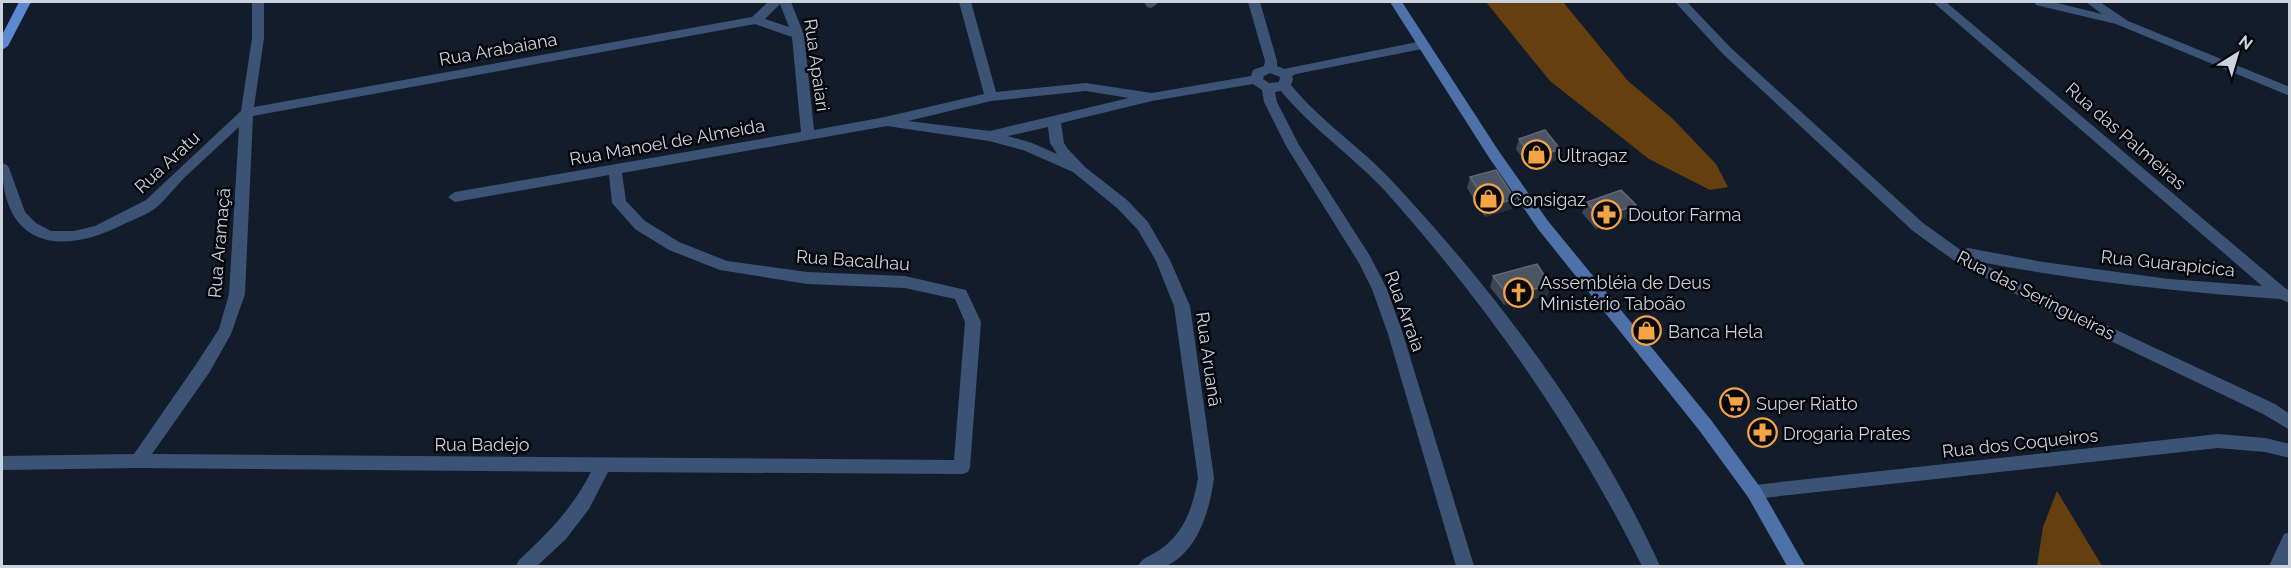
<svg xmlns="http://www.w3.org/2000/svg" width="2291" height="568" font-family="Raleway,sans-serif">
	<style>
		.forest { fill: #653f0f }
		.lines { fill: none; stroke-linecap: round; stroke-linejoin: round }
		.street { fill: #3d5375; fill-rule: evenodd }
		.secondary { fill: #4f71a9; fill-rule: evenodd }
		.primary { fill: #5c89d1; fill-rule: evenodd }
		.wall { fill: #3c4655 }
		.shaded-wall { fill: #252f3e }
		.building { fill: #4c5564; stroke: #606977; stroke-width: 1.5 }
		.labels { text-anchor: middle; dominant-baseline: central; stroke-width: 5; stroke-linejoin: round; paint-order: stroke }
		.street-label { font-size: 18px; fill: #cdd3dd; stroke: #04060c }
		.poi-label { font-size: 18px; fill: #cdd3dd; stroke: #04060c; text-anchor: start }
	</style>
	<rect width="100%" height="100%" fill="#131c2a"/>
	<g class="forest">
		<path d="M1486 2H1563L1628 81 1672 118 1716 164 1728 187 1710 190 1649 159 1550 81Z"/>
		<path d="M2057 491 2102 566H2037L2043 527Z"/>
	</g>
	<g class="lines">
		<g class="street">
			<path d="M252 2H264V38L254 107 752 17 768 2H791L804 35 814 130 885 117 984 94 959 2H971L996 92 1086 83 1152 93 1251 76 1253 70 1264 66 1265 61 1248 2H1260L1277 61V66L1284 69 1422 41 1426 42 1428 45 1422 49 1296 74 1292 76 1293 79 1291 85C1321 122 1361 147 1393 182 1499 296 1595 423 1660 566H1642C1572 426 1490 309 1386 192 1353 156 1312 129 1281 91L1275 92 1277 102 1299 145 1370 256 1387 289 1403 334 1474 566H1456L1388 334 1372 289 1359 263 1286 146 1264 102 1262 90 1253 84 1152 101 1061 123 1064 143 1068 149 1085 167 1127 200 1148 222 1170 260 1190 306 1214 478C1210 509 1198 552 1166 566 1159 568 1145 567 1138 566 1142 557 1153 555 1161 549 1185 532 1193 506 1198 478L1174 306 1156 261 1138 230 1117 208 1073 172 1023 150 989 141 887 126 622 173 626 201 645 221 679 242 727 261 807 272 905 276 966 290 981 322 970 467 968 472 962 474 608 472 589 509 566 539 537 566H516L519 560C549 532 572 509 591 472L138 468 2 470V456L134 454 197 363 219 329 229 294 239 127C221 144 203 160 185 177 176 186 167 198 157 207 148 214 135 219 124 224 60 257 2 247 2 163L7 165 9 168 25 212 36 223 51 231H74L95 226 146 200 241 111 252 38ZM780 4 789 27 765 19ZM755 24 792 37 801 132 455 192 448 197 455 202 609 175 612 203 635 229 669 250 720 270 807 284 905 288 955 299 965 322 954 460 152 454 209 373 231 334 245 294 253 116ZM1270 73 1280 77 1279 82 1269 83 1263 79 1264 76ZM1086 91 1129 98 990 131 908 121 991 101ZM1048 127 1050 143 1057 154 1032 143 1008 136Z"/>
			<path d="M1144 2H1156L1157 4 1151 8 1147 7Z"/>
			<path d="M1675 2H1687L1731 48 1923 223 1962 251 1968 248 2043 262 2169 279 2262 286 1933 2H1946L2285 288 2289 290 2290 303 2280 299C2179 292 2080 281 1980 262L2048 298 2275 404 2290 414V430L2263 414 2038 306 1956 262 1913 231 1723 54Z"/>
			<path d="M2034 2H2053L2102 14 2086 2H2100L2128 21 2290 87V96L2116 24 2036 5Z"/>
			<path d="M2218 434 2265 438 2290 444V458L2265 452 2218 448 1754 499 1748 497 1745 492 1748 487 1754 485Z"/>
			<path d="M2290 532V560L2287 566H2269L2284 534Z"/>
		</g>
		<path class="secondary" d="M1390 2H1402L1498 150 1548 221 1711 420 1760 487 1805 566H1787L1748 497 1699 430 1538 229 1488 156Z"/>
		<path class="primary" d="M19 2H31L8 46 2 50V35Z"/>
	</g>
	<g class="wall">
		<path d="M1519 139 1556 160 1530 169 1516 149Z"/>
		<path d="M1470 177 1512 209 1485 217 1467 188Z"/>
		<path d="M1587 202 1631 216 1596 229 1582 213Z"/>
		<path d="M1493 276 1551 286 1547 296 1504 305 1490 287Z"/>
	</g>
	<g class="shaded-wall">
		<path d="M1560 149 1556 160 1530 169 1533 159Z"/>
		<path d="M1515 199 1512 209 1485 217 1489 206Z"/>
		<path d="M1636 205 1631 216 1596 229 1600 218Z"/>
		<path d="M1551 286 1547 296 1504 305 1507 294Z"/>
	</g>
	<g class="building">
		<path d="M1545 130 1560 149 1533 159 1519 139Z"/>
		<path d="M1496 170 1515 199 1489 206 1470 177Z"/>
		<path d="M1621 190 1636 205 1600 218 1587 202Z"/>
		<path d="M1537 264 1551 286 1507 294 1493 276Z"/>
	</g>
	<defs>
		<symbol id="shop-ring" viewBox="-11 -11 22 22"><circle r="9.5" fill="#04060c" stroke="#f4a345" stroke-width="1.5"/><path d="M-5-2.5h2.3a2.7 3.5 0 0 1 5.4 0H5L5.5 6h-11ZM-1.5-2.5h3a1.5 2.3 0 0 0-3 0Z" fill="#f4a345"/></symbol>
		<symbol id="pharmacy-ring" viewBox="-11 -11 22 22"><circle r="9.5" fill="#04060c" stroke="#f4a345" stroke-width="1.5"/><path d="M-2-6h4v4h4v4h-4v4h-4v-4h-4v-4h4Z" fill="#f4a345"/></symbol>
		<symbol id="church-ring" viewBox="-11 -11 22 22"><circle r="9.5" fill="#04060c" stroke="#f4a345" stroke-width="1.5"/><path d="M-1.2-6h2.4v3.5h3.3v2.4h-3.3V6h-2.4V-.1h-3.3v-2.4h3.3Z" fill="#f4a345"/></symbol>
		<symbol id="supermarket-ring" viewBox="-11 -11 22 22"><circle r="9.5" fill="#04060c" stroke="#f4a345" stroke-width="1.5"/><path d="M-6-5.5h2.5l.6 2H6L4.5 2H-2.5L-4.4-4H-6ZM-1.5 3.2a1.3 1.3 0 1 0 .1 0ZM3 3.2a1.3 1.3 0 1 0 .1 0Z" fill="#f4a345"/></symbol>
	</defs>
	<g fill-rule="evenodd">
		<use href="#shop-ring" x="1520" y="138" width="33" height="33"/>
		<use href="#shop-ring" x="1472" y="182" width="33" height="33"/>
		<use href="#pharmacy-ring" x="1590" y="198" width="33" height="33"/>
		<use href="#church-ring" x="1502" y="276" width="33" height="33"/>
		<use href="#shop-ring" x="1630" y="314" width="33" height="33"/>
		<use href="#supermarket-ring" x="1718" y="386" width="33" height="33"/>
		<use href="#pharmacy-ring" x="1746" y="416" width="33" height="33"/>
	</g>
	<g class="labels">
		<g class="street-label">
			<text transform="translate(498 49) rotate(-10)">Rua Arabaiana</text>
			<text transform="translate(817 65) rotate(82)">Rua Apaiari</text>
			<text transform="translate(2126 136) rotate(41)">Rua das Palmeiras</text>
			<text transform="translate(667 142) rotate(-10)">Rua Manoel de Almeida</text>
			<text transform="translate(167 162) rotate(-43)">Rua Aratu</text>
			<text transform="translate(219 243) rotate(-85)">Rua Aramaçã</text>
			<text transform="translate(853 260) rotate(4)">Rua Bacalhau</text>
			<text transform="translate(2168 263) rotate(6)">Rua Guarapicica</text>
			<text transform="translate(2036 295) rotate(27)">Rua das Seringueiras</text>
			<text transform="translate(1405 311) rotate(70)">Rua Arraia</text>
			<text transform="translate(1209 359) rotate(82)">Rua Aruanã</text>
			<text transform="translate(2020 443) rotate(-6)">Rua dos Coqueiros</text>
			<text x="482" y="444">Rua Badejo</text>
		</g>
		<g class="poi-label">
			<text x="1557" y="155">Ultragaz</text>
			<text x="1510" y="199">Consigaz</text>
			<text x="1628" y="214">Doutor Farma</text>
			<text x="1540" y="282">Assembléia de Deus<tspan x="1540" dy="21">Ministério Taboão</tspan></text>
			<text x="1668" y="331">Banca Hela</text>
			<text x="1756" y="403">Super Riatto</text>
			<text x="1783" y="433">Drogaria Prates</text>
		</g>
	</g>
	<rect width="2291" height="568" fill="none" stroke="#cdd3dd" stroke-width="6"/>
	<g transform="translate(2237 54) rotate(37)" stroke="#04060c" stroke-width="4.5" paint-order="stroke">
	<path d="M0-4.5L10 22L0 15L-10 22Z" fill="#cdd3dd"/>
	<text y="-9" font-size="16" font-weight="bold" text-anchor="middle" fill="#cdd3dd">N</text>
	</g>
</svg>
